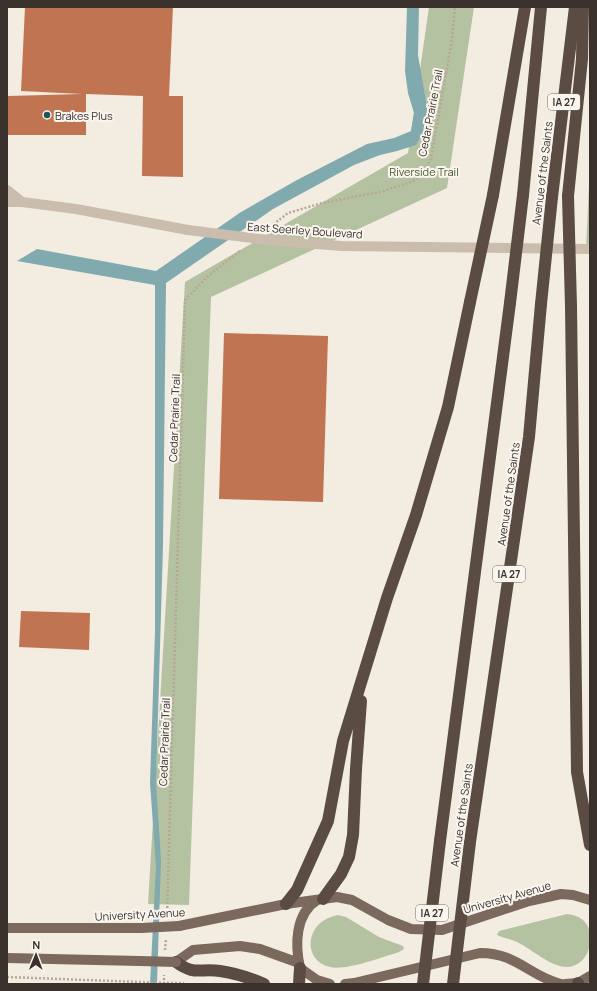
<svg xmlns="http://www.w3.org/2000/svg" width="597" height="991" font-family="Manrope,sans-serif">
	<style>
		.green { fill: #b5c2a1 }
		.water { fill: #81aaaf }
		.building { fill: #c17451 }
		.lines { fill: none; stroke-linecap: round; stroke-linejoin: round }
		.path { stroke: #b7a797; stroke-width: 2.5; stroke-dasharray: 2 2; stroke-linecap: butt }
		.minor { stroke: #cbbdad; stroke-width: 10 }
		.primary { stroke: #7b695d; stroke-width: 10 }
		.motorway { stroke: #5a4c43; stroke-width: 12 }
		.path-bridge { stroke: #b7a797; stroke-width: 2.5; stroke-dasharray: 2 2; stroke-linecap: butt }
		.minor-bridge { stroke: #cbbdad; stroke-width: 10 }
		.primary-bridge { stroke: #7b695d; stroke-width: 10 }
		.motorway-bridge { stroke: #5a4c43; stroke-width: 12 }
		.poi-dot { fill: #22535a; stroke: #faf5ee; stroke-width: 1.5 }
		.labels { text-anchor: middle; dominant-baseline: central; stroke-width: 4; stroke-linejoin: round; paint-order: stroke }
		.shield { fill: #faf5ee; stroke: #746c66; stroke-width: 1 }
		.shield-label { font-size: 10px; font-weight: bold; fill: #3a312c }
		.street-label { font-size: 11px; fill: #3a312c; stroke: #faf5ee }
		.poi-label { font-size: 11px; fill: #3a312c; stroke: #faf5ee; text-anchor: start }
		.park-label { font-size: 11px; fill: #465730; stroke: #faf5ee }
	</style>
	<rect width="100%" height="100%" fill="#f3ece1"/>
	<g class="green">
		<path d="M429 7H474L447 188 211 297 189 905 148 904 185 282 408 153Z"/>
		<path d="M590 163V249H586Z"/>
		<path d="M567 914C573 915 579 916 584 921 597 934 590 966 567 967 550 967 532 949 517 942 511 939 503 938 497 935L499 931Z"/>
		<path d="M338 915 346 917 379 937 403 946 404 949 399 952C383 957 345 971 330 967 302 961 304 921 338 915Z"/>
	</g>
	<path class="water" d="M407 7H419L418 55 427 107 426 127 416 145 397 151 380 155 354 165 273 209 166 283 163 546 156 782 161 860 157 984H150L156 866 150 783 155 632V285L17 261 37 249 156 271 241 212 297 180 367 144 394 138 411 131 414 113 408 93 405 71Z"/>
	<g class="building">
		<path d="M25 7H173L169 96H183V177L142 176 143 96 86 94V135H7V96L82 94 21 91Z"/>
		<path d="M224 333 328 336 323 502 219 499Z"/>
		<path d="M21 611 90 613 89 650 19 647Z"/>
	</g>
	<g class="lines">
		<g class="path">
			<path d="M270 227 288 213 322 203 380 192 411 182 421 176 431 159 452 39 455 7"/>
			<path d="M167 916 185 300 207 277 241 250"/>
			<path d="M165 950 166 939"/>
			<path d="M7 977 139 982"/>
			<path d="M175 983H184"/>
			<path d="M164 984V975"/>
		</g>
		<g class="minor">
			<path d="M7 190 22 202H7"/>
			<path d="M22 202 76 209 188 230"/>
			<path d="M268 240 341 246 590 249"/>
		</g>
		<g class="primary">
			<path d="M317 900C295 914 295 945 300 968L317 980 330 984"/>
			<path d="M179 926 286 904 337 897 352 900 388 920 411 929 442 930 529 901 561 894 573 895 590 900"/>
			<path d="M7 928H141"/>
			<path d="M7 958 140 961"/>
			<path d="M176 962 193 950 240 946 260 949 299 963"/>
			<path d="M345 984 354 983 480 953C517 953 529 976 561 984"/>
			<path d="M565 984 578 983 590 976"/>
		</g>
		<g class="motorway">
			<path d="M493 195 525 7"/>
			<path d="M523 195 541 7"/>
			<path d="M568 196 582 59 583 7"/>
			<path d="M552 197 575 7"/>
			<path d="M571 306 577 772 590 845"/>
			<path d="M440 841 510 303"/>
			<path d="M470 842 529 437 541 304"/>
			<path d="M323 899 341 874 349 857 353 835 356 769 361 701"/>
			<path d="M286 904 297 890 328 821 343 741 387 598 416 515 448 407 470 302"/>
			<path d="M176 962C195 976 199 968 220 971 235 973 250 978 264 984"/>
			<path d="M299 984 300 968"/>
			<path d="M578 984V983"/>
		</g>
		<path class="path-bridge" d="M139 982 175 983"/>
		<path class="minor-bridge" d="M188 230 268 240"/>
		<g class="primary-bridge">
			<path d="M141 928 179 926"/>
			<path d="M140 961 176 962"/>
		</g>
		<g class="motorway-bridge">
			<path d="M568 196 571 306"/>
			<path d="M470 302 493 195"/>
			<path d="M510 303 523 195"/>
			<path d="M541 304 552 197"/>
			<path d="M423 984 440 841"/>
			<path d="M453 984 470 842"/>
		</g>
	</g>
	<circle class="poi-dot" cx="47" cy="115" r="4"/>
	<g class="labels">
		<g class="shield">
			<rect x="548" y="94" width="32" height="16" rx="3"/>
			<rect x="493" y="566" width="32" height="16" rx="3"/>
			<rect x="416" y="905" width="32" height="16" rx="3"/>
		</g>
		<g class="shield-label">
			<text x="564" y="102">IA 27</text>
			<text x="509" y="574">IA 27</text>
			<text x="432" y="913">IA 27</text>
		</g>
		<g class="street-label">
			<text transform="translate(430 113) rotate(-79)">Cedar Prairie Trail</text>
			<text transform="translate(542 173) rotate(-83)">Avenue of the Saints</text>
			<text transform="translate(305 230) rotate(4)">East Seerley Boulevard</text>
			<text transform="translate(174 418) rotate(-88)">Cedar Prairie Trail</text>
			<text transform="translate(508 494) rotate(-82)">Avenue of the Saints</text>
			<text transform="translate(164 742) rotate(-88)">Cedar Prairie Trail</text>
			<text transform="translate(461 815) rotate(-82)">Avenue of the Saints</text>
			<text transform="translate(507 897) rotate(-16)">University Avenue</text>
			<text transform="translate(140 914) rotate(-3)">University Avenue</text>
		</g>
		<g class="poi-label">
			<text x="55" y="115">Brakes Plus</text>
		</g>
		<g class="park-label">
			<text x="424" y="171">Riverside Trail</text>
		</g>
	</g>
	<rect width="597" height="991" fill="none" stroke="#3a312c" stroke-width="16"/>
	<g transform="translate(36 955) rotate(1)" stroke="#faf5ee" stroke-width="3" paint-order="stroke">
	<path d="M0-3L7 15L0 10L-7 15Z" fill="#3a312c"/>
	<text y="-6" font-size="11" font-weight="bold" text-anchor="middle" fill="#3a312c">N</text>
	</g>
</svg>
